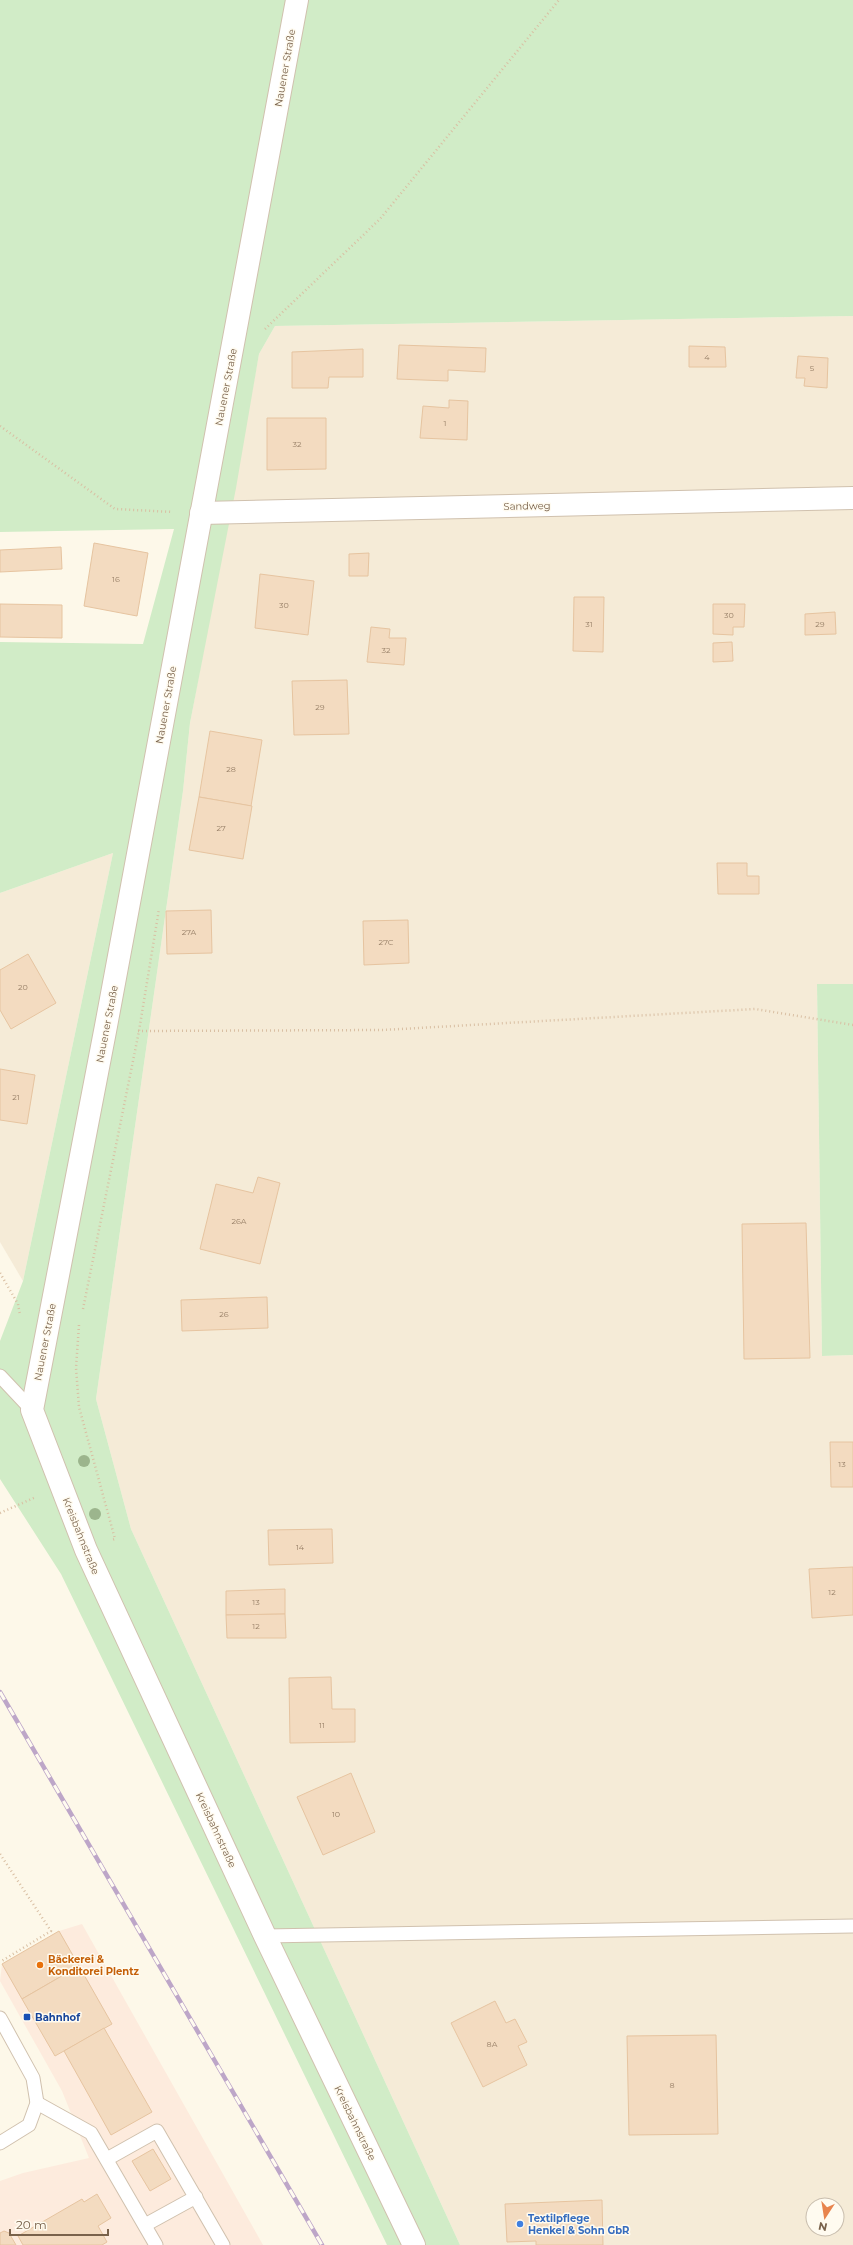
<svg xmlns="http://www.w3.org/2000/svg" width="853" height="2245" font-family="Montserrat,sans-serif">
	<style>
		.residential { fill: #f5ebd7; fill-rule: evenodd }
		.commercial { fill: #fdebdd }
		.green { fill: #d1ecc7 }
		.building { fill: #f3dbc0; stroke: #e6c4a0 }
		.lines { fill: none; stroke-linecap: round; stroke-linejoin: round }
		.lane-casing { stroke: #d0c1ae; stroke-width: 15 }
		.street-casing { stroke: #d0c1ae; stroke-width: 24 }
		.path { stroke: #d9bfa3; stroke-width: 2.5; stroke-dasharray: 1 3; stroke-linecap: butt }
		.lane { stroke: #fff; stroke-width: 13 }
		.street { stroke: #fff; stroke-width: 22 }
		.rail-casing { stroke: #bda6c8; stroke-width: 4.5 }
		.rail { stroke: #fffbf0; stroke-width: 3; stroke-dasharray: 9; stroke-linecap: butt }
		.tree { fill: #9cb58d }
		.food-dot { fill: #e8710a; stroke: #fffbf0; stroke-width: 1.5 }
		.transit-dot { fill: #1a4fb4; stroke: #fffbf0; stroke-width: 1.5 }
		.shop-dot { fill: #3f7fe0; stroke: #fffbf0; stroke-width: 1.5 }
		.labels { text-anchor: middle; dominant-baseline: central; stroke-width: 3; stroke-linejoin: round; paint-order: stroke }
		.number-label { font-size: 8px; fill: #988068 }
		.street-label { font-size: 10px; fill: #79624b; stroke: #fffbf0 }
		.food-label { font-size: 10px; font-weight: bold; fill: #c56008; stroke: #fffbf0; text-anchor: start }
		.transit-label { font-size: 10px; font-weight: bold; fill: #164399; stroke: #fffbf0; text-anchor: start }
		.shop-label { font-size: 10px; font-weight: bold; fill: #366cbe; stroke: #fffbf0; text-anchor: start }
	</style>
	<rect width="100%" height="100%" fill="#fdf8e9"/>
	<g class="residential">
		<path d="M853 316V984H817L822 1356 853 1355V2245H460L131 1529 96 1399 183 791 190 723 259 354 275 326ZM813 2205H837V2229H813Z"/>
		<path d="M113 853 23 1281 0 1242V893Z"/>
	</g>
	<path class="commercial" d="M82 1924 263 2245H0V2181L23 2173 89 2158 62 2091 0 1981 2 1964 59 1931Z"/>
	<g class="green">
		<path d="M0 0H853V316L275 326 259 354 236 488 190 723 183 791 96 1399 131 1529 460 2245H387L61 1574 0 1479V1341L23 1281 113 853 0 893V642L143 644 174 529 0 532Z"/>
		<path d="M817 984H853V1355L822 1356Z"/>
	</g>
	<g class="building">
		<path d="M399 345 486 348 485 372 448 370V381L397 379Z"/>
		<path d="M689 346 725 347 726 367H689Z"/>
		<path d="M363 349V377H329L328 388H292V352Z"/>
		<path d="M798 356 828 358 827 388 804 386 805 378H796Z"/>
		<path d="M449 400 468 401 467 440 420 438 423 406 449 408Z"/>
		<path d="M267 418H326V469L267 470Z"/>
		<path d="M94 543 148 553 137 616 84 606Z"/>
		<path d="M61 547 62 569 0 572V550Z"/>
		<path d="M369 553 368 576H349V554Z"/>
		<path d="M260 574 314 581 308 635 255 628Z"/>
		<path d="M574 597H604L603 652 573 651Z"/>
		<path d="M0 604 62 605V638L0 637Z"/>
		<path d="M713 604H745L744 627H733V635L713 634Z"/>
		<path d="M835 612 836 634 805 635V614Z"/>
		<path d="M371 627 390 629 389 638H406L404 665 367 662Z"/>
		<path d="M732 642 733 661 713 662V643Z"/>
		<path d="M347 680 349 734 294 735 292 681Z"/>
		<path d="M210 731 262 740 251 806 199 797Z"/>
		<path d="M199 797 252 806 243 859 189 850Z"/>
		<path d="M717 863H747V876H759V894H718Z"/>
		<path d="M211 910 212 953 167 954 166 911Z"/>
		<path d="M408 920 409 963 364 965 363 921Z"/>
		<path d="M28 954 56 1003 11 1029 0 1010V970Z"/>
		<path d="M0 1069 35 1075 27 1124 0 1120Z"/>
		<path d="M258 1177 280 1183 260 1264 200 1249 216 1184 253 1193Z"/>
		<path d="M806 1223 810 1358 744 1359 742 1224Z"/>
		<path d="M267 1297 268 1328 182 1331 181 1300Z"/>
		<path d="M830 1442H853V1487H831Z"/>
		<path d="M332 1529 333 1563 269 1565 268 1530Z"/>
		<path d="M853 1567V1615L812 1618 809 1569Z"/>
		<path d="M285 1589V1614L226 1615V1591Z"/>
		<path d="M285 1614 286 1638H227L226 1615Z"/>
		<path d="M331 1677 332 1709H355V1742L290 1743 289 1678Z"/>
		<path d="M351 1773 375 1832 323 1855 297 1797Z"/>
		<path d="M59 1931 79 1966 22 1999 2 1964Z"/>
		<path d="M79 1966 112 2024 55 2056 22 1999Z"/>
		<path d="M495 2001 506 2023 515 2019 527 2042 518 2046 527 2065 483 2087 451 2023Z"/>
		<path d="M104 2028 152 2112 111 2135 64 2051Z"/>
		<path d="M716 2035 718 2134 629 2135 627 2036Z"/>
		<path d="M153 2149 171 2179 150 2191 132 2161Z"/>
		<path d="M97 2194 111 2218 98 2226 107 2242 102 2245H23L18 2236 82 2199 84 2202Z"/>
		<path d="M602 2200 603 2245H536V2241L507 2242 505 2204Z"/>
		<path d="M4 2231 9 2233 16 2245H0V2233Z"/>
	</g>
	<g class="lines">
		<defs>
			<g id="lane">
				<path d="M0 1376 32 1410"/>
				<path d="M265 1936 853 1926"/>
				<path d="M0 2018 33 2078 37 2103 29 2125 0 2143"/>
				<path d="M37 2103 91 2133 156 2245"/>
				<path d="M107 2159 157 2131 223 2245"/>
				<path d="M145 2225 196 2197"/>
			</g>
			<g id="street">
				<path d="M297 0 106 1026 32 1410 86 1550 265 1936 414 2245"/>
				<path d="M201 513 853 498"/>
			</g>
		</defs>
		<use href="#lane" class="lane-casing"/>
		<use href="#street" class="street-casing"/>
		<g class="path">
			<path d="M265 329 380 219 559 0"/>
			<path d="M0 426 115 509 173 512"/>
			<path d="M138 1031 383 1030 755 1009 853 1025"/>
			<path d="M0 1273 18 1304 20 1315"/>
			<path d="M83 1309 139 1031 159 909"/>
			<path d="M79 1325 76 1368 79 1407 115 1539 112 1540"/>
			<path d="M0 1513 36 1497"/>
			<path d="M0 1854 51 1931 0 1962"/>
		</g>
		<use href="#lane" class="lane"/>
		<use href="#street" class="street"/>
		<defs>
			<path id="rail" d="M0 1692 322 2245"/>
		</defs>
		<use href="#rail" class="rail-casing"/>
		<use href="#rail" class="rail"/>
	</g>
	<g class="tree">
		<circle cx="84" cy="1461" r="6"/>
		<circle cx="95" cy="1514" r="6"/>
	</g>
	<circle class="food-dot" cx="40" cy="1965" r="4"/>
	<rect class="transit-dot" x="23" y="2013" width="8" height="8" rx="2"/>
	<circle class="shop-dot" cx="520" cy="2224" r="4"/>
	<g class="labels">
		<g class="number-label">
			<text x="707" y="357">4</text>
			<text x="812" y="368">5</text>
			<text x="445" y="423">1</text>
			<text x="297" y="444">32</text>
			<text x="116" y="579">16</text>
			<text x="284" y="605">30</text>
			<text x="729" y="615">30</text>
			<text x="589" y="624">31</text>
			<text x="820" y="624">29</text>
			<text x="386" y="650">32</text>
			<text x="320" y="707">29</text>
			<text x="231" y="769">28</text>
			<text x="221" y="828">27</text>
			<text x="189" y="932">27A</text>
			<text x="386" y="942">27C</text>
			<text x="23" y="987">20</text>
			<text x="16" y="1097">21</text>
			<text x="239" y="1221">26A</text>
			<text x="224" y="1314">26</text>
			<text x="842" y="1464">13</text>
			<text x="300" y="1547">14</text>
			<text x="832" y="1592">12</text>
			<text x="256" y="1602">13</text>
			<text x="256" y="1626">12</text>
			<text x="322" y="1725">11</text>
			<text x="336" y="1814">10</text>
			<text x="492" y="2044">8A</text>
			<text x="672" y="2085">8</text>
		</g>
		<g class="street-label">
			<text transform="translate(285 68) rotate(-80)">Nauener Straße</text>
			<text transform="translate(226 387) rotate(-79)">Nauener Straße</text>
			<text transform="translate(527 506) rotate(-1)">Sandweg</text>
			<text transform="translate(166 705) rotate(-80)">Nauener Straße</text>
			<text transform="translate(107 1024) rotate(-79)">Nauener Straße</text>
			<text transform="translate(45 1342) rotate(-79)">Nauener Straße</text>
			<text transform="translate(81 1536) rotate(68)">Kreisbahnstraße</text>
			<text transform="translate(216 1830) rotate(65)">Kreisbahnstraße</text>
			<text transform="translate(355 2123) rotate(64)">Kreisbahnstraße</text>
		</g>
		<g class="food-label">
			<text x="48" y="1959">Bäckerei &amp;<tspan x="48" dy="12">Konditorei Plentz</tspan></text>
		</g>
		<g class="transit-label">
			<text x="35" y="2017">Bahnhof</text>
		</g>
		<g class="shop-label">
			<text x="528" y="2218">Textilpflege<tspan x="528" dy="12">Henkel &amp; Sohn GbR</tspan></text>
		</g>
	</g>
	<g transform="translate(825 2217) rotate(192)"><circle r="19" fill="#fffbf0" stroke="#c9beae"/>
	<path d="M0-3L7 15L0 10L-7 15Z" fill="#e8844d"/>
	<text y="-6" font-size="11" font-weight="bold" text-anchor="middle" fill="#79624b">N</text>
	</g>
	<path d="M10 2229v6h98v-6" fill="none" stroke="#79624b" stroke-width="2"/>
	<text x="16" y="2229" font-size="12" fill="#79624b" stroke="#fffbf0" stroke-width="3" paint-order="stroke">20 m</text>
</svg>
